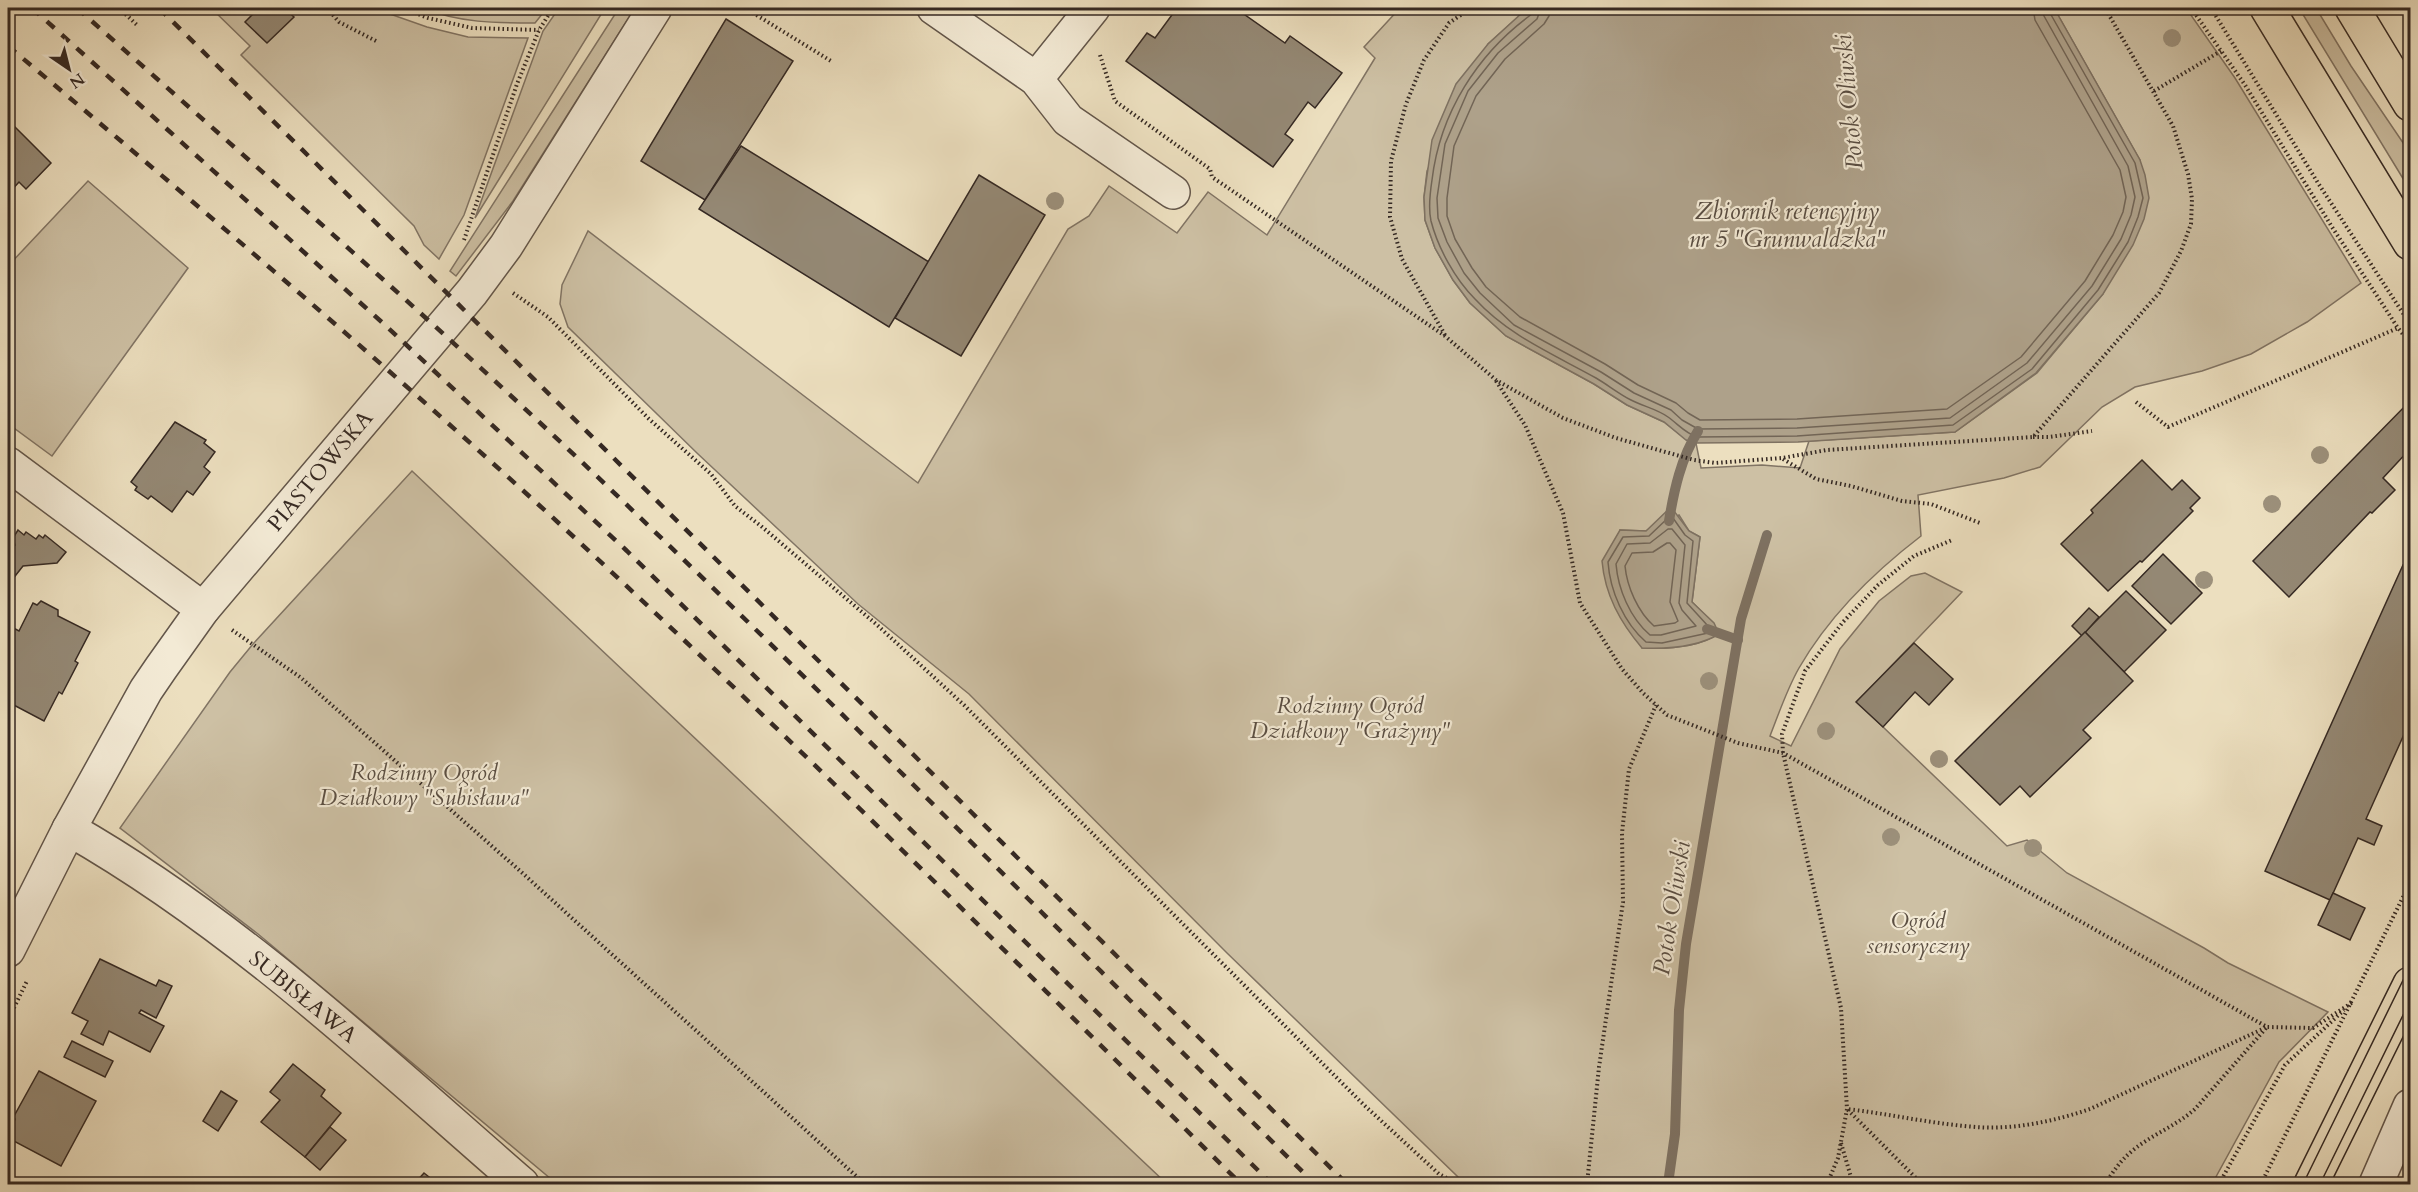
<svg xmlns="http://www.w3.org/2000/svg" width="2418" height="1192" font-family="Cardo,serif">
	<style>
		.green { fill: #cdc0a4; stroke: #817464; stroke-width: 1.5; fill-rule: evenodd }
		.water { fill: #aea18a; stroke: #7e7161; stroke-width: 1.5 }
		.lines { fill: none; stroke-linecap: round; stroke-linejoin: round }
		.shore { stroke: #726556; stroke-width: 1.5 }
		.stream { stroke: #7e7161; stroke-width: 10 }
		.building { fill: #948874; stroke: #352923; stroke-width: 1.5 }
		.minor-casing { stroke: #63564a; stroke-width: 36 }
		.major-casing { stroke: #352923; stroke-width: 36 }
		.path { stroke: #352923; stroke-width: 4; stroke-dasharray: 1.5 3; stroke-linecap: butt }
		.minor { stroke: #f3ead5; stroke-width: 33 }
		.major { stroke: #ecdfbf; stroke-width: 33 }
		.tram { stroke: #352923; stroke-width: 1.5 }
		.rail { stroke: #352923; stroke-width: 4.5; stroke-dasharray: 10 10; stroke-linecap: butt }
		.tree { fill: #9c907b }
		.labels { text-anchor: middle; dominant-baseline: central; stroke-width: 4.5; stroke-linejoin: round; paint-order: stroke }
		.street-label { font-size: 22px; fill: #352923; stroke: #f3ead5 }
		.park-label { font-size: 22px; font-style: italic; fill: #5b4f43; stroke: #f3ead5 }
		.water-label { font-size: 24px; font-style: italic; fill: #594d42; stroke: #f3ead5 }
	</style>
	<rect width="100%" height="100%" fill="#ecdfbf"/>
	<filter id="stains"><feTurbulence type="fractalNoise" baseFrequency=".00333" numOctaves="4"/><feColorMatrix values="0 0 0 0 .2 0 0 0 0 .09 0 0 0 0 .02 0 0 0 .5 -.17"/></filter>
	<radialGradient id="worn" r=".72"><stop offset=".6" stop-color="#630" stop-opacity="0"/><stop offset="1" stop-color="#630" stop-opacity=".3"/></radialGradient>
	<g class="green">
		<path d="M211 8H373L427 27 468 37 528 38 464 215 439 259 424 245 414 226 241 55 250 46Z"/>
		<path d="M422 8H547L535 23C494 23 461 23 422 8Z"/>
		<path d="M559 8H605L475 218 543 31Z"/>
		<path d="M619 8H635L513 201 456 276 450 271Z"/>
		<path d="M1400 8H1531L1522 13 1488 44 1427 171 1424 197 1425 220 1435 248 1453 280 1470 303 1506 336 1594 384 1627 405 1664 422 1686 439 1696 443 1701 468 1762 465 1800 468 1809 441 1955 432 2037 373 2103 294 2140 160 2054 8H2186L2235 78 2361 283 2307 322 2251 354 2202 371 2135 387 2102 407 2040 467 2004 478 1918 495 1921 536C1874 572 1829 616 1799 668 1787 689 1779 713 1770 736L1791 746 1840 649 1879 601 1911 576 1925 573 1962 592 1857 702 2007 846 2027 840 2067 873 2204 948 2228 963 2328 1012 2279 1062 2212 1184H1461L1458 1177 1227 953 969 694 858 604 698 454 568 327 560 304 562 285 588 231 918 483 1068 229 1089 216 1109 186 1177 233 1208 192 1267 235 1375 58 1364 47ZM1679 515 1689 531 1700 537 1692 602 1713 623 1718 634C1698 647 1666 649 1642 648L1620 530 1646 531Z"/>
		<path d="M2299 8H2316L2351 66 2410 153V190Z"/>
		<path d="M88 181 188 268 52 456 14 428 8 398V266Z"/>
		<path d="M412 471 1167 1184H557L258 934 120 828 230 672 253 644Z"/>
	</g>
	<g class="water">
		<path d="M1531 8H2054L2140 160 2145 175 2149 198 2144 219 2133 245 2103 294 2036 373 1955 432 1798 442 1696 443 1686 440 1664 422 1627 405 1594 384 1506 336 1470 303 1453 280 1435 248 1425 220 1424 197 1432 140 1456 84 1488 44 1522 13Z"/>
		<path d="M1671 507 1689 531 1700 537 1692 602 1714 623 1719 634C1698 647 1666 649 1642 648 1620 622 1605 595 1602 561L1620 530 1646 531Z"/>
	</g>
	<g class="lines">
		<g class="shore">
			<path d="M1533 8 1532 14C1477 54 1440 113 1432 180 1430 193 1428 208 1431 221 1438 248 1455 279 1475 299 1509 336 1553 354 1596 378 1608 385 1619 394 1631 400 1642 406 1657 409 1668 417 1678 424 1685 433 1697 437L1797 436 1953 425 2032 369 2098 290 2128 242 2138 217 2143 198 2135 163 2050 13 2049 8"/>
			<path d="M1541 8 1537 19 1498 53 1468 91 1445 144 1437 198 1438 218 1447 242 1464 273 1480 293 1514 325 1601 372 1634 393 1671 410 1682 420 1698 429 1797 428 1950 418 2027 363 2092 286 2121 239 2131 215 2135 197 2128 166 2044 16 2042 8"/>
			<path d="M1550 8 1549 16 1544 24 1505 59 1476 96 1454 146 1447 198V216L1455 239 1472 268 1486 287 1520 317 1605 364 1638 385 1676 403 1688 413 1700 420 1797 419 1947 409 2021 357 2085 281 2113 235 2123 212 2126 197 2120 170 2035 20 2033 8"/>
			<path d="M1669 517 1673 518 1685 535 1693 541 1687 603 1708 626 1710 631 1708 633 1662 643 1646 642C1624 623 1610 591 1608 562L1623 537 1649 536Z"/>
			<path d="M1668 529H1672L1685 545 1679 603 1682 610 1696 626 1661 635H1650C1630 618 1618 589 1616 564L1627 544 1650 543Z"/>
			<path d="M1667 543H1670L1676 550 1670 602 1678 621 1675 623 1654 626C1638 612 1627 587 1625 566L1632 553 1653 552Z"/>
		</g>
		<g class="stream">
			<path d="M1669 521C1674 490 1681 458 1698 431"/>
			<path d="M1707 629 1738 640"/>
			<path d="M1668 1184 1675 1134 1679 1010 1686 944 1741 619 1767 535"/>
		</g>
	</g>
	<g class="building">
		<path d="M259 8H284L294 17 267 43 245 22Z"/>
		<path d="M1177 8H1244L1241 12 1285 43 1290 36 1342 73 1315 108 1308 102 1285 134 1293 140 1273 167 1126 61 1147 33 1155 38Z"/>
		<path d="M726 19 793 61 705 200 641 161Z"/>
		<path d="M10 122 51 163 26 189 19 182 8 194V124Z"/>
		<path d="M741 146 929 262 889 327 699 209Z"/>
		<path d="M979 175 1045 215 961 356 895 318Z"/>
		<path d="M2410 401V449L2383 478 2395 490 2372 513 2370 512 2289 597 2253 561Z"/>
		<path d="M175 422 206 440 204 443 215 452 204 467 210 472 193 495 187 491 172 512 151 496 148 499 135 490 137 487 131 482Z"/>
		<path d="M2142 460 2172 490 2182 480 2200 498 2190 508 2193 511 2142 562 2140 561 2108 591 2061 544 2093 513 2091 510Z"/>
		<path d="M18 530 24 535 26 532 36 539 39 535 43 538 45 535 66 552 57 563 23 566 8 585V555L15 545 13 538Z"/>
		<path d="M2163 554 2202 593 2171 624 2132 586Z"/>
		<path d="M2403 565 2410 568V721L2366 819 2382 826 2374 845 2358 838 2330 900 2265 871Z"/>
		<path d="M2126 591 2166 630 2124 672 2085 632Z"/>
		<path d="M41 601 58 610V616L90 632 75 661 78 663 62 694 59 692 44 721 8 702V625L19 631 33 603 37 605Z"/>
		<path d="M2089 608 2099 617 2082 636 2072 626Z"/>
		<path d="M2085 632 2133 681 2083 730 2091 738 2030 797 2020 786 2000 805 1955 761Z"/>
		<path d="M1914 643 1953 679 1929 705 1915 692 1883 727 1856 702Z"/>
		<path d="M2333 893 2365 908 2350 940 2318 925Z"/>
		<path d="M100 959 156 986 159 980 172 986 156 1018 141 1010 139 1013 164 1026 150 1052 109 1031 103 1045 81 1034 88 1021 72 1013Z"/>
		<path d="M72 1041 113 1061 105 1077 64 1057Z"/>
		<path d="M293 1064 325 1090 321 1096 341 1113 305 1157 261 1122 280 1100 270 1092Z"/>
		<path d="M39 1071 96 1101 61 1166 8 1138 15 1119 13 1118Z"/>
		<path d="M221 1091 237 1101 218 1131 203 1121Z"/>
		<path d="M330 1127 346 1140 320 1170 305 1157Z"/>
		<path d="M424 1173 438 1184H414Z"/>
	</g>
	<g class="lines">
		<defs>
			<g id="minor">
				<path d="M934 8 1036 79 1068 120 1173 192"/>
				<path d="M1036 79 1093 8"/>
				<path d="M8 464 203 609"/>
				<path d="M69 829C236 924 378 1059 522 1184"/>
				<path d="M8 950 69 829 146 690 161 668 203 609 472 292 506 246 655 8"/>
				<path d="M2376 1184 2410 1106"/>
			</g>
			<g id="major">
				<path d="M2267 8 2410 243"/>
				<path d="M2352 8 2410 104"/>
				<path d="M2311 1184 2410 984"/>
			</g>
		</defs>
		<use href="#minor" class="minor-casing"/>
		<use href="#major" class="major-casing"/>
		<g class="path">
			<path d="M119 8 137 25"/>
			<path d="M327 8 339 22 378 42"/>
			<path d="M402 8 428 18 472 28 539 30"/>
			<path d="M745 8 831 61"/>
			<path d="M2191 8 2245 85 2332 227 2398 328 2410 343"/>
			<path d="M2211 8 2318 183 2410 324"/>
			<path d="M2410 8V9"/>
			<path d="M1100 55 1115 101 1210 169 1212 177 1445 336 1496 380 1563 418 1616 438 1694 460 1715 463 1782 458 1827 450 2033 437 2159 293 2181 251 2191 224 2192 199 2188 174 2173 126 2105 8"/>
			<path d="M2154 91 2221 51"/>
			<path d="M464 240 517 84 539 30 553 8"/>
			<path d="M513 293 548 317 649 419 711 474 735 506 761 526 876 624 964 705 1364 1105 1439 1174 1458 1184"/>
			<path d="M1445 335 1402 259 1390 217 1391 161 1406 104 1424 60 1449 23 1471 8"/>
			<path d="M1496 381 1525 425 1563 513 1580 603 1622 669 1643 693 1667 715 1738 743 1783 753 2267 1027 2313 1028 2353 1002"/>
			<path d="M2136 402 2168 427 2398 328"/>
			<path d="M2033 437H2049L2092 431"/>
			<path d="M1783 459 1816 479 1851 486 1902 501 1931 504 1980 523"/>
			<path d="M232 630 300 677 519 870 865 1184"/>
			<path d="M8 1020 27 981"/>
			<path d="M1841 1143 1853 1184"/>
			<path d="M1587 1184 1599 1067 1623 902 1622 833 1629 769 1656 705"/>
			<path d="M1827 1184 1838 1158 1847 1109 1841 1008 1783 753 1782 734 1805 671 1843 622 1878 585 1914 556 1952 540"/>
			<path d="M1922 1184 1847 1109C1890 1114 1933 1124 1976 1127 2014 1130 2055 1121 2090 1109L2267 1027 2195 1109C2176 1126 2151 1135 2132 1151 2120 1161 2113 1172 2105 1184"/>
			<path d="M2219 1184 2285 1065 2344 1010"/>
			<path d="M2261 1184 2410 883"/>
		</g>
		<use href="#minor" class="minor"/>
		<use href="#major" class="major"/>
		<g class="tram">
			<path d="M2303 1184 2410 966"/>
			<path d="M2320 1184 2410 1001"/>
		</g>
		<g class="rail">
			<path d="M32 8 385 325 627 551 1272 1184"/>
			<path d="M77 8C254 165 434 321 606 485 846 714 1079 951 1315 1184"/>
			<path d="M159 8 1347 1184"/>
			<path d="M8 46C195 203 382 361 563 527 794 740 1017 963 1241 1184"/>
		</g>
	</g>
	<g class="tree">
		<circle cx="2172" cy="38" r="9"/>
		<circle cx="1055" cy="201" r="9"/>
		<circle cx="2320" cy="455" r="9"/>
		<circle cx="2272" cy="504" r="9"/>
		<circle cx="2204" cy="580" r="9"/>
		<circle cx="1709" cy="681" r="9"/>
		<circle cx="1826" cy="731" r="9"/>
		<circle cx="1939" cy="759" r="9"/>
		<circle cx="1891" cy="837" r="9"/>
		<circle cx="2033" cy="848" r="9"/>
	</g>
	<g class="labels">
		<g class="street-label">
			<text transform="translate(320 471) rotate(-50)">PIASTOWSKA</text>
			<text transform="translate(303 997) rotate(39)">SUBISŁAWA</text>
		</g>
		<g class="park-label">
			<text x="1350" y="706">Rodzinny Ogród<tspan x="1350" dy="25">Działkowy "Grażyny"</tspan></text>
			<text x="424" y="773">Rodzinny Ogród<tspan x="424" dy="25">Działkowy "Subisława"</tspan></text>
			<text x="1918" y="921">Ogród<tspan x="1918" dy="25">sensoryczny</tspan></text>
		</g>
		<g class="water-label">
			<text transform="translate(1849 102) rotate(-95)">Potok Oliwski</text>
			<text x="1787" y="211">Zbiornik retencyjny<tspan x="1787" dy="28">nr 5 "Grunwaldzka"</tspan></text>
			<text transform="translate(1672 908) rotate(-81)">Potok Oliwski</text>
		</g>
	</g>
	<rect width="2418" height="1192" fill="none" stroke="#ecdfbf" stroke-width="30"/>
	<rect x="9" y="9" width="2400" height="1174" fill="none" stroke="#352923" stroke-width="3"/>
	<rect x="15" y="15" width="2388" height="1162" fill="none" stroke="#352923" stroke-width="1.5"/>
	<g transform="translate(69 69) rotate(145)" stroke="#f3ead5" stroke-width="4.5" paint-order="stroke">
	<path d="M0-4.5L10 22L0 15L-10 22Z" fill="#352923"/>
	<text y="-9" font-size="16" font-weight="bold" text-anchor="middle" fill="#352923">N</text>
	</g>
	<rect width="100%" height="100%" filter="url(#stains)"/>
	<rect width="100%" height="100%" fill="url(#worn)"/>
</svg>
